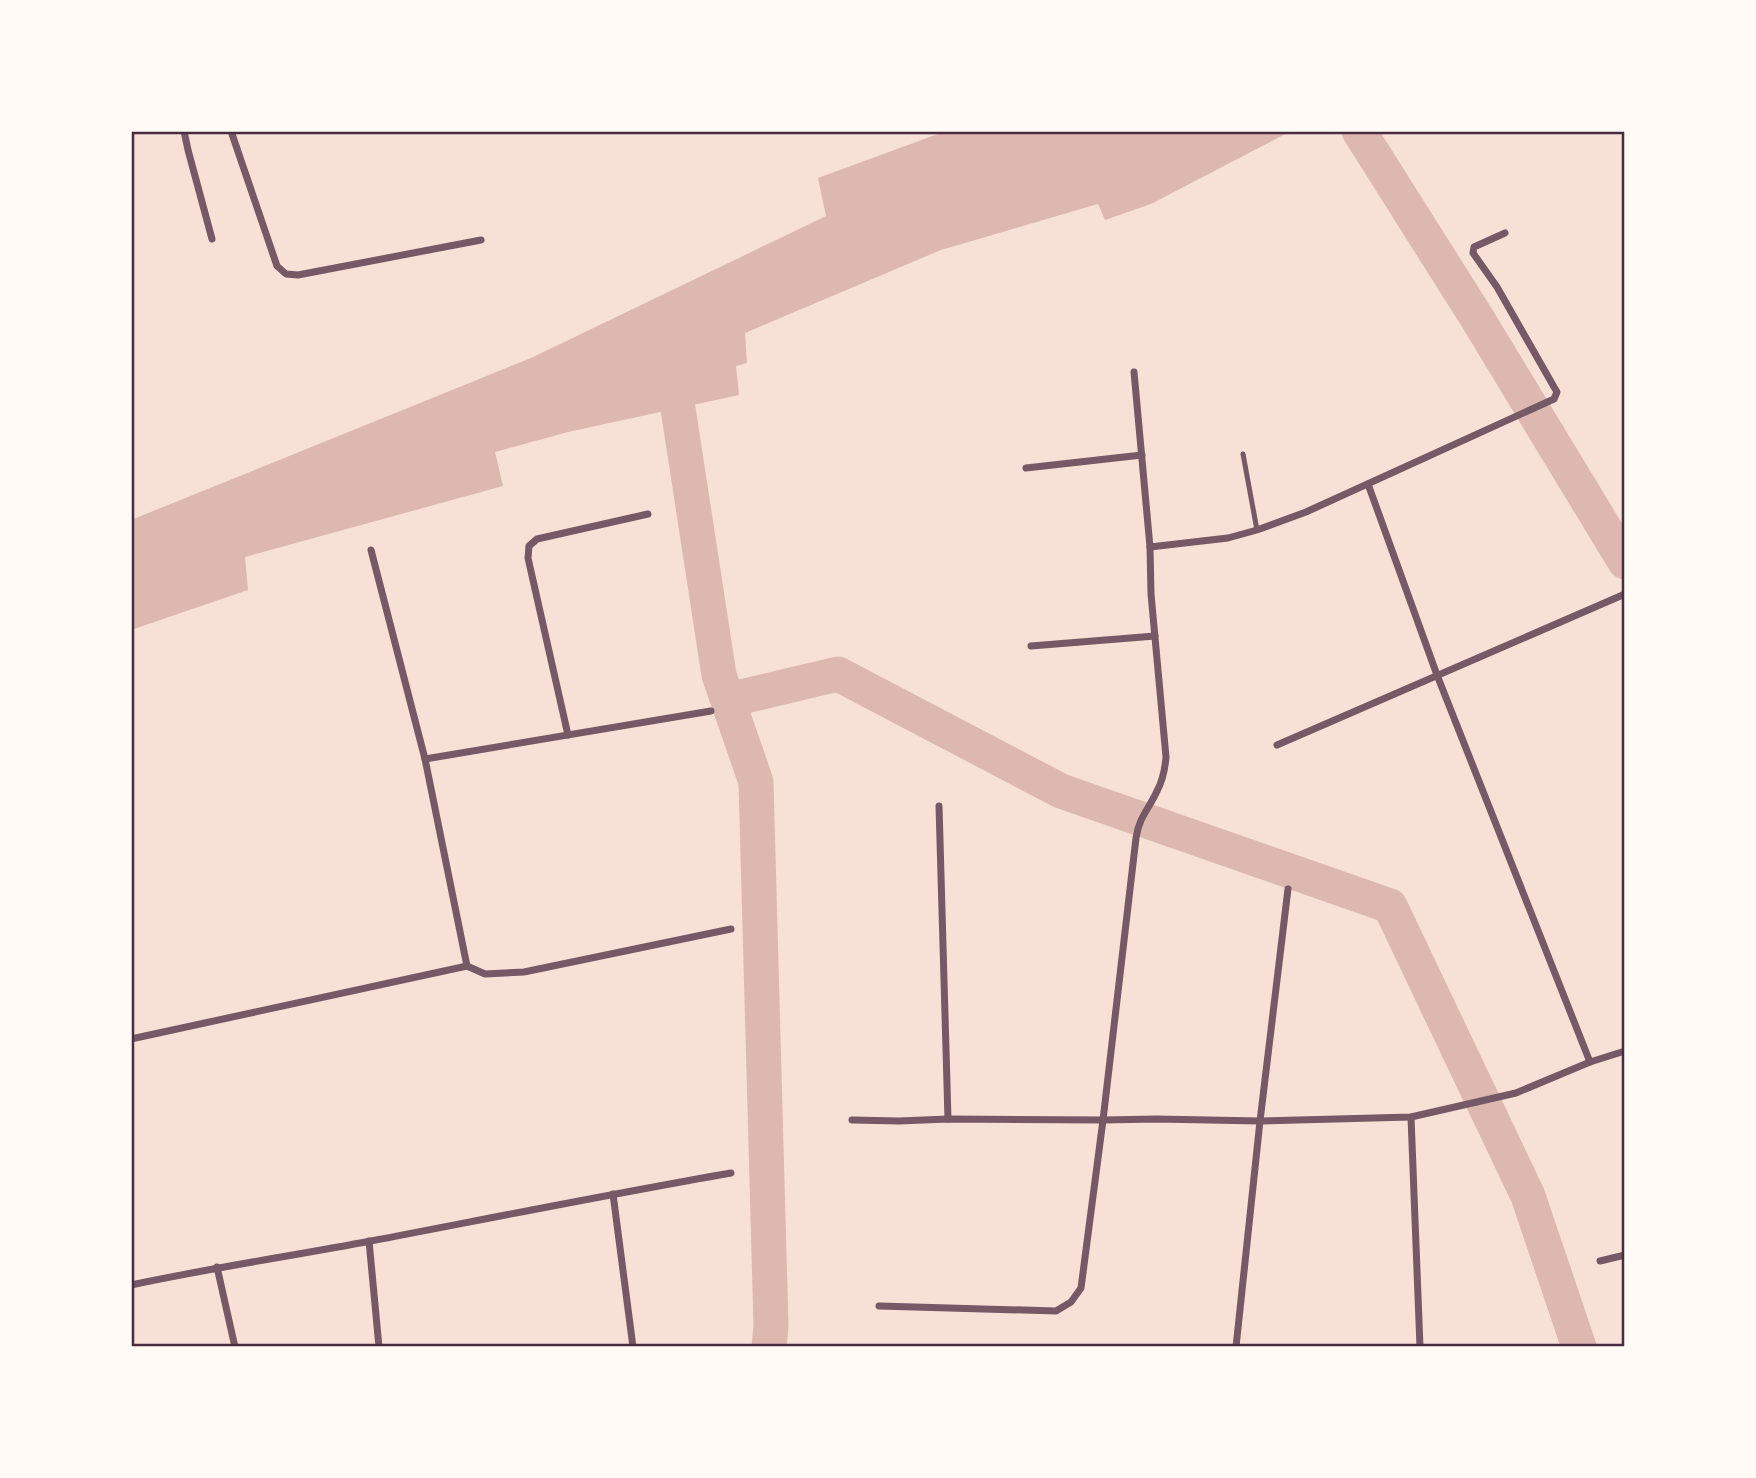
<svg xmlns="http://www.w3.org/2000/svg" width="1756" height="1478" font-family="'DM Sans',sans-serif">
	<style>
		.water { fill: #dcb8b0 }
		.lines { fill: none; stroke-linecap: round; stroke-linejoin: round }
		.canal { stroke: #dcb8b0; stroke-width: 35 }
		.service { stroke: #755966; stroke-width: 5 }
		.minor { stroke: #755966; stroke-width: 7 }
		.neatline { fill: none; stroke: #4a2c40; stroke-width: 2.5 }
	</style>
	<rect width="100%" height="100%" fill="#f7e1d7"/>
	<path class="water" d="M946 131H1291L1151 204 1105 220 1098 204 941 250 745 333 747 363 736 366 739 395 568 432 495 452 503 486 245 557 248 590 131 630V520L531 358 826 216 818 178Z"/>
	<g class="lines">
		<g class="canal">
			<path d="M1359 131 1477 318 1625 562"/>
			<path d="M671 363 719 675 756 782 771 1326 769 1347"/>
			<path d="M728 700 838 674 1061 791 1390 906 1528 1196 1579 1347"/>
		</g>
		<path class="service" d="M1243 454 1257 530"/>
		<g class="minor">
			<path d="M184 131 188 150 212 239"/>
			<path d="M231 131 277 266 286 274 298 275 481 240"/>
			<path d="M1026 468 1142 455"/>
			<path d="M1368 484 1437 675 1590 1062"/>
			<path d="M1150 547 1228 538 1257 530 1306 512 1554 399 1557 392 1554 387 1497 287 1473 253 1474 247 1505 233"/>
			<path d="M371 550 425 759 467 966"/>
			<path d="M1031 646 1155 636"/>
			<path d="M568 735 528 558 529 546 537 539 648 514"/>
			<path d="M1277 745 1625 594"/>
			<path d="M425 759 711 711"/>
			<path d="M939 806 948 1119"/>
			<path d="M131 1039 467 966 485 974 524 972 731 929"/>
			<path d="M1411 1117 1420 1347"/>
			<path d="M852 1120 899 1121 948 1119 1103 1120 1157 1119 1260 1121 1411 1117 1516 1093 1590 1062 1625 1051"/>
			<path d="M613 1194 633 1347"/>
			<path d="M369 1241 379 1347"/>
			<path d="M1600 1261 1625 1255"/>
			<path d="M217 1267 235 1347"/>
			<path d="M131 1285C211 1268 291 1256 371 1241 491 1218 611 1194 731 1173"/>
			<path d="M879 1306 1056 1311 1071 1302 1081 1288 1103 1120 1136 838C1139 817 1149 809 1157 791 1163 780 1165 769 1166 757L1151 594 1150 547 1134 372"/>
			<path d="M1236 1347 1260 1121 1288 889"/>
		</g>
	</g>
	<rect width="1756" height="1478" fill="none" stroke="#fffaf5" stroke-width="266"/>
	<rect x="133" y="133" width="1490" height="1212" class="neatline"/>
</svg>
